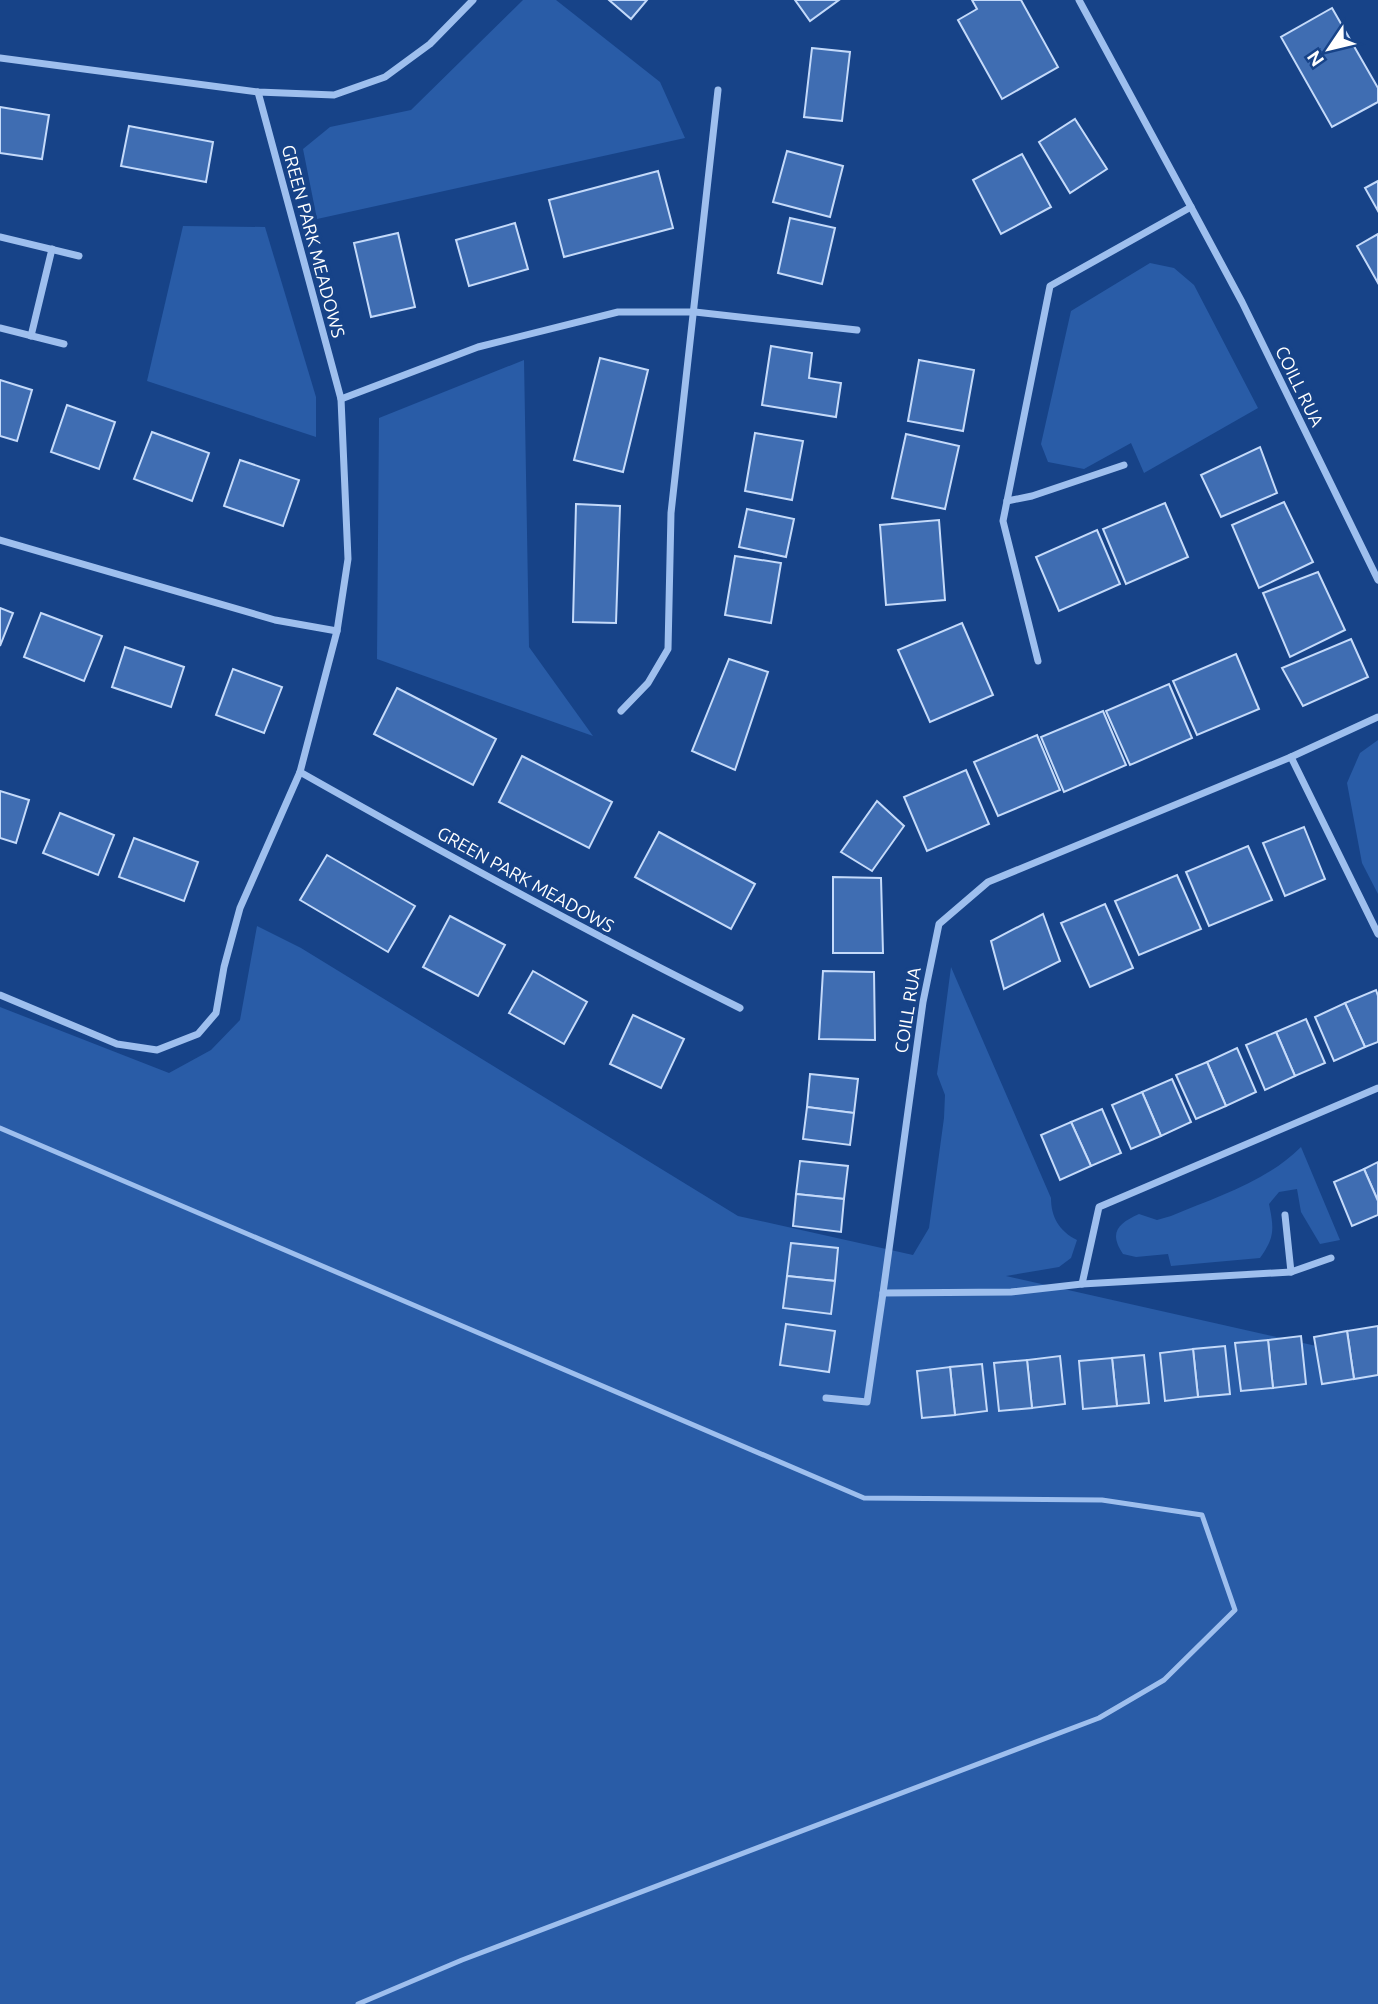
<svg xmlns="http://www.w3.org/2000/svg" width="1378" height="2004" font-family="Ubuntu,sans-serif">
	<style>
		.green { fill: #295ca7 }
		.building { fill: #3f6db2; stroke: #c4dafa; stroke-width: 2 }
		.lines { fill: none; stroke-linecap: round; stroke-linejoin: round }
		.lane { stroke: #9ebfee; stroke-width: 5 }
		.street { stroke: #9ebfee; stroke-width: 7 }
		.labels { text-anchor: middle; dominant-baseline: central; stroke-width: 7; stroke-linejoin: round; paint-order: stroke }
		.street-label { font-size: 18px; fill: #fff; stroke: #174388 }
	</style>
	<rect width="100%" height="100%" fill="#174388"/>
	<g class="green">
		<path d="M523 0H556L660 82 685 138 317 219 303 149 330 127 411 110Z"/>
		<path d="M183 226 265 227 316 397V437L147 381Z"/>
		<path d="M1150 263 1174 268 1194 285 1258 408 1144 473 1131 443 1084 469 1048 462 1041 444 1071 311Z"/>
		<path d="M524 360 529 647 593 736 377 659 379 418Z"/>
		<path d="M1378 740V894L1362 863 1347 783 1360 753Z"/>
		<path d="M257 926 301 948 738 1216 913 1255 929 1228 944 1118 945 1095 937 1074 951 967 1051 1198C1051 1217 1059 1231 1077 1240L1071 1258 1059 1267 1006 1276 1378 1360V2004H0V1007L169 1073 211 1050 240 1020Z"/>
		<path d="M1301 1147 1340 1240 1320 1244 1301 1212 1297 1189 1279 1192 1269 1204C1274 1229 1275 1237 1260 1258L1171 1266 1168 1254 1136 1257 1123 1254C1108 1232 1119 1223 1139 1214L1157 1220 1171 1216C1216 1197 1266 1182 1301 1147Z"/>
	</g>
	<g class="building">
		<path d="M609 0H647L631 19Z"/>
		<path d="M795 0H839L810 21Z"/>
		<path d="M972 0H1021L1058 67 1002 99 958 20 977 9Z"/>
		<path d="M1332 8 1378 88V102L1332 127 1281 37Z"/>
		<path d="M812 48 850 52 842 121 804 117Z"/>
		<path d="M0 107 49 115 42 159 0 153Z"/>
		<path d="M1075 119 1107 169 1070 193 1039 142Z"/>
		<path d="M129 126 213 142 206 182 121 166Z"/>
		<path d="M787 151 843 166 830 217 773 202Z"/>
		<path d="M1022 154 1051 207 1001 234 973 180Z"/>
		<path d="M658 171 673 228 564 257 549 200Z"/>
		<path d="M1378 181V211L1365 188Z"/>
		<path d="M790 218 835 228 822 284 778 273Z"/>
		<path d="M515 223 528 269 469 286 456 240Z"/>
		<path d="M398 233 415 307 371 317 354 243Z"/>
		<path d="M1378 234V283L1357 246Z"/>
		<path d="M771 346 812 353 809 378 841 383 836 417 762 405Z"/>
		<path d="M600 358 648 370 623 472 574 460Z"/>
		<path d="M919 360 974 370 963 431 908 421Z"/>
		<path d="M0 380 32 390 17 441 0 436Z"/>
		<path d="M67 405 115 422 99 469 51 452Z"/>
		<path d="M152 432 209 453 192 501 134 479Z"/>
		<path d="M755 433 803 441 792 500 745 491Z"/>
		<path d="M906 434 959 446 945 509 892 498Z"/>
		<path d="M1260 447 1277 493 1221 517 1201 475Z"/>
		<path d="M240 460 299 480 283 526 224 506Z"/>
		<path d="M1284 502 1313 562 1259 588 1232 525Z"/>
		<path d="M1165 503 1188 557 1126 584 1103 529Z"/>
		<path d="M576 504 620 506 616 623 573 622Z"/>
		<path d="M747 509 794 519 786 557 739 547Z"/>
		<path d="M939 520 945 600 886 605 880 525Z"/>
		<path d="M1097 530 1120 584 1059 611 1036 557Z"/>
		<path d="M735 556 781 563 771 623 725 615Z"/>
		<path d="M1318 572 1345 630 1290 657 1263 593Z"/>
		<path d="M0 608 13 613 0 646Z"/>
		<path d="M41 613 102 636 84 681 24 657Z"/>
		<path d="M962 623 993 695 930 722 898 650Z"/>
		<path d="M1351 639 1368 677 1303 706 1282 668Z"/>
		<path d="M125 647 184 667 171 707 112 687Z"/>
		<path d="M1236 654 1259 709 1197 735 1173 681Z"/>
		<path d="M729 659 768 672 735 770 692 751Z"/>
		<path d="M233 669 282 687 264 733 216 715Z"/>
		<path d="M1169 684 1192 738 1130 765 1106 711Z"/>
		<path d="M397 688 496 739 473 785 374 734Z"/>
		<path d="M1103 711 1126 765 1064 792 1041 737Z"/>
		<path d="M1037 735 1060 790 998 816 974 762Z"/>
		<path d="M522 756 612 802 589 848 499 802Z"/>
		<path d="M966 770 989 824 927 851 904 797Z"/>
		<path d="M0 791 29 800 16 843 0 838Z"/>
		<path d="M877 801 904 826 872 871 841 852Z"/>
		<path d="M60 813 114 835 98 875 43 853Z"/>
		<path d="M1304 827 1325 879 1285 896 1263 843Z"/>
		<path d="M659 832 755 884 731 929 635 877Z"/>
		<path d="M134 838 198 862 184 901 119 877Z"/>
		<path d="M1248 846 1272 900 1209 926 1186 872Z"/>
		<path d="M327 855 415 906 388 952 300 900Z"/>
		<path d="M1177 875 1201 929 1139 955 1115 901Z"/>
		<path d="M833 877 881 878 883 953H833Z"/>
		<path d="M1105 904 1133 968 1090 987 1061 923Z"/>
		<path d="M1043 914 1060 961 1004 989 991 941Z"/>
		<path d="M450 916 505 945 478 996 423 967Z"/>
		<path d="M533 971 587 1002 564 1044 509 1013Z"/>
		<path d="M823 971 874 972 875 1040 819 1039Z"/>
		<path d="M1376 990 1378 996V1042L1365 1047 1345 1003Z"/>
		<path d="M1345 1003 1365 1047 1334 1061 1315 1017Z"/>
		<path d="M633 1015 684 1039 661 1088 610 1064Z"/>
		<path d="M1306 1019 1325 1063 1295 1076 1276 1032Z"/>
		<path d="M1276 1032 1295 1076 1265 1090 1246 1045Z"/>
		<path d="M1237 1048 1256 1092 1226 1106 1207 1062Z"/>
		<path d="M1207 1062 1226 1106 1196 1119 1176 1075Z"/>
		<path d="M810 1074 858 1079 854 1113 807 1107Z"/>
		<path d="M1172 1079 1191 1122 1161 1136 1142 1092Z"/>
		<path d="M1142 1092 1161 1136 1131 1149 1112 1105Z"/>
		<path d="M807 1107 854 1113 850 1145 803 1139Z"/>
		<path d="M1102 1109 1121 1153 1091 1166 1071 1122Z"/>
		<path d="M1071 1122 1091 1166 1060 1180 1041 1135Z"/>
		<path d="M800 1161 848 1166 844 1199 796 1194Z"/>
		<path d="M1378 1162V1201L1364 1169Z"/>
		<path d="M1364 1169 1378 1201V1215L1352 1226 1334 1182Z"/>
		<path d="M796 1194 844 1199 841 1232 793 1226Z"/>
		<path d="M791 1243 838 1248 835 1281 787 1276Z"/>
		<path d="M787 1276 835 1281 831 1314 783 1308Z"/>
		<path d="M786 1324 835 1331 829 1372 780 1365Z"/>
		<path d="M1378 1326V1375L1354 1379 1347 1331Z"/>
		<path d="M1347 1331 1354 1379 1322 1384 1314 1337Z"/>
		<path d="M1301 1336 1306 1384 1273 1388 1268 1340Z"/>
		<path d="M1268 1340 1273 1388 1241 1391 1235 1343Z"/>
		<path d="M1225 1346 1230 1394 1198 1397 1193 1349Z"/>
		<path d="M1193 1349 1198 1397 1165 1401 1160 1353Z"/>
		<path d="M1144 1355 1149 1403 1117 1406 1112 1358Z"/>
		<path d="M1060 1356 1065 1404 1032 1408 1027 1360Z"/>
		<path d="M1112 1358 1117 1406 1083 1409 1079 1361Z"/>
		<path d="M1027 1360 1032 1408 999 1411 994 1363Z"/>
		<path d="M982 1364 987 1411 955 1415 950 1367Z"/>
		<path d="M950 1367 955 1415 922 1418 917 1371Z"/>
	</g>
	<g class="lines">
		<path class="lane" d="M0 1128 864 1498 1102 1500 1202 1515 1235 1610 1164 1680 1099 1718 462 1960 358 2004"/>
		<g class="street">
			<path d="M0 58 258 92 334 95 385 77 430 44 473 0"/>
			<path d="M1191 207 1242 302 1378 580"/>
			<path d="M0 237 79 256"/>
			<path d="M0 328 64 344"/>
			<path d="M31 336 52 249"/>
			<path d="M341 399 478 347 618 312H695L857 330"/>
			<path d="M1007 501 1032 496 1124 465"/>
			<path d="M0 540 275 620 337 631"/>
			<path d="M1038 661 1003 521 1050 286 1191 207 1079 0"/>
			<path d="M621 711 648 683 668 649 671 513 718 90"/>
			<path d="M1291 757 1378 934"/>
			<path d="M300 772C445 854 590 934 740 1008"/>
			<path d="M0 995 117 1044 157 1050 198 1034 216 1013 224 967 240 908 300 772 337 631 348 559 341 399 258 92"/>
			<path d="M1285 1215 1291 1272"/>
			<path d="M1331 1258 1291 1272 1082 1284 1011 1292 883 1293 923 1002 939 924 988 882 1291 757 1378 717"/>
			<path d="M1082 1284 1099 1207 1378 1088"/>
			<path d="M826 1398 867 1402 883 1293"/>
		</g>
	</g>
	<g class="labels">
		<g class="street-label">
			<text transform="translate(314 241) rotate(75)">GREEN PARK MEADOWS</text>
			<text transform="translate(1300 386) rotate(64)">COILL RUA</text>
			<text transform="translate(526 879) rotate(29)">GREEN PARK MEADOWS</text>
			<text transform="translate(907 1010) rotate(-81)">COILL RUA</text>
		</g>
	</g>
	<g transform="translate(1329 49) rotate(235)" stroke="#174388" stroke-width="5" paint-order="stroke">
	<path d="M0-5L12 26L0 18L-12 26Z" fill="#ffffff"/>
	<text y="-10" font-size="19" font-weight="bold" text-anchor="middle" fill="#ffffff">N</text>
	</g>
</svg>
